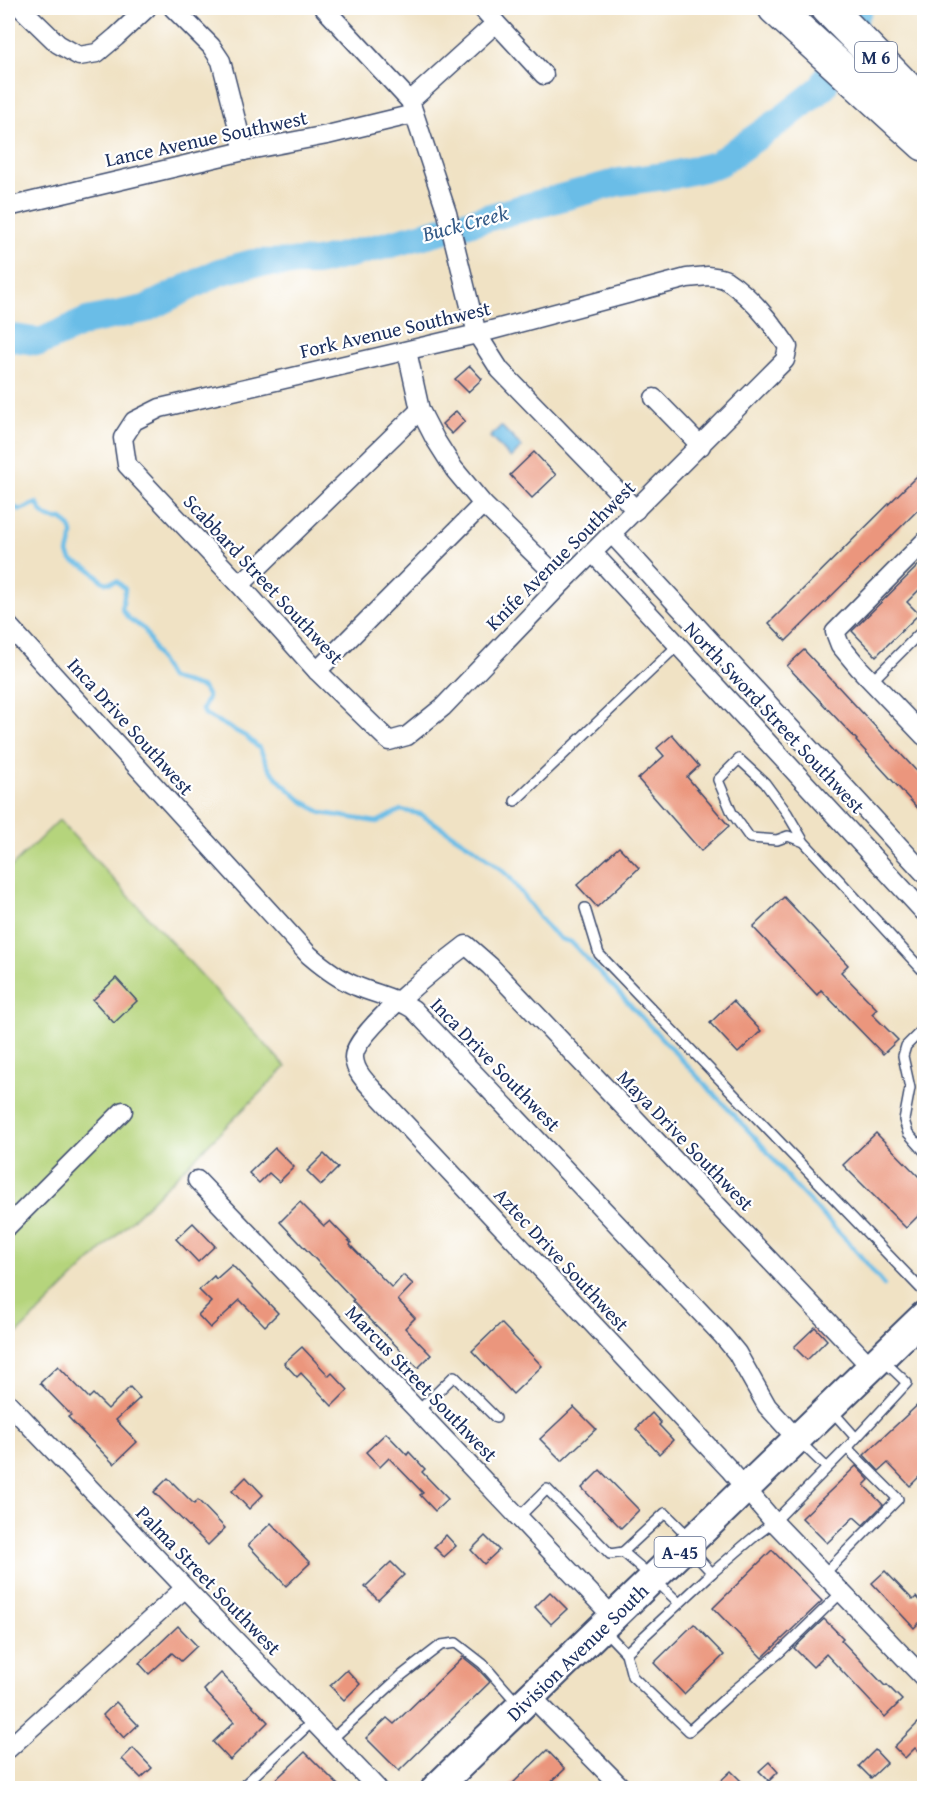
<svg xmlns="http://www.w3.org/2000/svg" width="932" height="1796" font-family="'Gentium Book Plus',serif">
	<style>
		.green { fill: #b5d47b; stroke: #68826c; stroke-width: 1.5 }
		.water { fill: #6bbde7; stroke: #4376a2; stroke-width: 1.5 }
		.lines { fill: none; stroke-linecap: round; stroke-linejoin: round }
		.stream { stroke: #6bbde7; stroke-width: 4.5 }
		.river { stroke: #6bbde7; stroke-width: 28 }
		.building { fill: #eb967d }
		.lane-casing { stroke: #3b4a6d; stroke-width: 12 }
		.street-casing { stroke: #3b4a6d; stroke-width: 21 }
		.primary-casing { stroke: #3b4a6d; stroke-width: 32 }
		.highway-casing { stroke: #3b4a6d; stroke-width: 36 }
		.lane { stroke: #fff; stroke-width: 9 }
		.street { stroke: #fff; stroke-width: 18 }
		.primary { stroke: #fff; stroke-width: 28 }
		.highway { stroke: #fff; stroke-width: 33 }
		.labels { text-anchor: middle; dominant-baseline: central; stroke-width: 4.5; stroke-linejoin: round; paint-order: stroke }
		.shield { fill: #fff; stroke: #5f6d8e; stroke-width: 1.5 }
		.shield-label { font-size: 18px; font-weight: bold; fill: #1b2f5e }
		.street-label { font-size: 20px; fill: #1b2f5e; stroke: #fff }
		.water-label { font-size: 21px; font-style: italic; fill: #335a87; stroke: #fff }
	</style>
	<rect width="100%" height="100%" fill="#fff"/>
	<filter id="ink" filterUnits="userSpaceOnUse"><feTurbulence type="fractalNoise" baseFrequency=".0167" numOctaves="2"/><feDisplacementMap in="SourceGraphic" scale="12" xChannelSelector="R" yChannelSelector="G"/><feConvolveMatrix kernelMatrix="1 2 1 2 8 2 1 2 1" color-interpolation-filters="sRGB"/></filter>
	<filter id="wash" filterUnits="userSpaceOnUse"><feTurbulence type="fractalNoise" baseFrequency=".008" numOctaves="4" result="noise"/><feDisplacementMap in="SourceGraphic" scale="24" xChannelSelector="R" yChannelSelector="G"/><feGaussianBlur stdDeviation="1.35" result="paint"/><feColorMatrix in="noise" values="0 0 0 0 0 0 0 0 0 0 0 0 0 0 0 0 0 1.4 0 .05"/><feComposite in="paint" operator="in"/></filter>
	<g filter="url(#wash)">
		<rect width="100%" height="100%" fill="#f0e2c4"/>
		<path class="green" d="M59 820 286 1067 8 1343V870Z"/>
		<path class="water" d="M501 426 522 447 511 458 490 437Z"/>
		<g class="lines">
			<path class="stream" d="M8 486V499L10 505 20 510 37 503C43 516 48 520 62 519 77 532 72 536 68 553L71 560C77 564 83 565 89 569 102 576 98 587 117 581L125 589 122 609 128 618 145 630 156 654 170 678 203 688 208 697 202 710 206 715 247 737 260 749 268 767 282 783 301 800 322 813 377 822 401 810 420 814 474 848 508 875 547 927 561 939 571 942 762 1145 793 1184 852 1246 884 1285"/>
			<path class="river" d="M8 337 40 342 87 321 145 309 219 272 253 263 317 262 387 245 619 182 673 175 716 165 784 118 823 87 859 8"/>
		</g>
		<g id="blocks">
			<g class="building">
				<path d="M470 366 482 379 468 392 455 379Z"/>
				<path d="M456 411 465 421 452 434 442 424Z"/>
				<path d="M534 452 556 475 532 498 510 475Z"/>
				<path d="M924 469V504L786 641 769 623Z"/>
				<path d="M924 560V585L907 602 919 614 876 656 852 631Z"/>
				<path d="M804 650 924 779V815L856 741 857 740 787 666Z"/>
				<path d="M672 735 699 766 687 777 729 826 701 851 638 779 664 756 657 748Z"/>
				<path d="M619 847 639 868 597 907 577 885Z"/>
				<path d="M784 897 848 965 841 972 877 1009 872 1014 898 1040 883 1054 821 990 817 995 753 927Z"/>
				<path d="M116 978 137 1001 114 1023 93 1000Z"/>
				<path d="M733 1001 761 1031 738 1053 710 1023Z"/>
				<path d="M876 1133 924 1182V1210L906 1228 843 1165Z"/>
				<path d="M275 1148 294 1167 279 1182 269 1173 259 1183 249 1173Z"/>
				<path d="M324 1154 338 1168 321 1185 307 1171Z"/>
				<path d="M300 1202 324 1226 330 1221 351 1243 350 1245 392 1288 403 1275 413 1284 398 1300 415 1318 405 1328 431 1355 418 1368 352 1301 354 1300 280 1222Z"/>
				<path d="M193 1223 215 1246 198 1262 176 1239Z"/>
				<path d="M232 1265 278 1313 265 1326 240 1300 210 1328 198 1315 211 1302 199 1290 214 1276 216 1279Z"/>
				<path d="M501 1323 542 1366 513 1394 472 1351Z"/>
				<path d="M815 1327 827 1340 807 1360 794 1347Z"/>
				<path d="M302 1347 329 1376 332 1373 348 1390 332 1406 301 1373 297 1377 284 1363Z"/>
				<path d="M58 1366 89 1398 93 1394 108 1409 130 1387 140 1398 116 1420 137 1442 114 1464 68 1417 71 1415 40 1383Z"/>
				<path d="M924 1399V1472L910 1486 888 1463 879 1471 864 1455Z"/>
				<path d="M574 1407 596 1429 562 1461 540 1439Z"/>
				<path d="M652 1413 661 1423 659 1425 673 1440 659 1454 636 1429Z"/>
				<path d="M386 1433 407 1455 409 1452 425 1469 422 1472 448 1499 435 1511 420 1495 423 1493 389 1458 380 1467 366 1452Z"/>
				<path d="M856 1466 869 1480 864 1485 883 1505 863 1525 854 1517 827 1543 802 1518Z"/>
				<path d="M600 1470 639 1510 621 1528 582 1488Z"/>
				<path d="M246 1477 263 1495 249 1509 232 1491Z"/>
				<path d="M168 1478 194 1504 198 1500 225 1528 208 1545 154 1492Z"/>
				<path d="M271 1523 310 1563 286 1586 248 1545Z"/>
				<path d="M446 1535 456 1546 444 1557 434 1547Z"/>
				<path d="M485 1536 499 1550 484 1564 471 1550Z"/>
				<path d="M772 1550 822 1601 762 1658 713 1608Z"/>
				<path d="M391 1562 404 1575 378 1600 365 1587Z"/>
				<path d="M885 1571 913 1600 916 1597 924 1606V1618L914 1628 872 1583Z"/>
				<path d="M550 1592 567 1609 551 1624 535 1607Z"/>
				<path d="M824 1619 843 1638 841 1640 885 1686 887 1685 902 1700 885 1717 826 1654 813 1667 794 1648Z"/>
				<path d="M694 1624 724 1655 684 1694 654 1663Z"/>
				<path d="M178 1626 197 1646 181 1661 172 1653 149 1674 139 1663Z"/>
				<path d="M463 1657 478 1669 490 1682 399 1771 366 1738 387 1718 394 1724Z"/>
				<path d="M347 1670 360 1684 344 1700 330 1686Z"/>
				<path d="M221 1673 268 1722 230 1760 213 1742 234 1722 204 1690Z"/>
				<path d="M116 1702 138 1725 124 1738 103 1715Z"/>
				<path d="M924 1717V1757L915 1748 905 1758 894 1747Z"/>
				<path d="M133 1748 152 1768 141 1778 122 1759Z"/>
				<path d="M547 1750 565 1769 545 1788H508Z"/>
				<path d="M875 1750 887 1763 871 1778 859 1766Z"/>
				<path d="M305 1752 341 1788H267Z"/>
				<path d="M769 1762 778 1772 769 1781 759 1771Z"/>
				<path d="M731 1771 748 1788H713Z"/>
			</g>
		</g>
	</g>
	<g filter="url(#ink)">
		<use href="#blocks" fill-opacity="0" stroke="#3b4a6d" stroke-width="1.5"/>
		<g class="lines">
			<defs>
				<g id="lane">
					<path d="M872 681 924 629"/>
					<path d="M515 801 678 645"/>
					<path d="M804 842 788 836 777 840 750 838 732 813 718 780 739 759 765 783 787 813 804 842 924 972"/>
					<path d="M585 908 599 954 924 1292"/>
					<path d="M924 1028 906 1046 903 1056 910 1088 904 1120 908 1133 924 1151"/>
					<path d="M418 1411 454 1376 496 1418"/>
					<path d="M832 1411 856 1438"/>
					<path d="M799 1441 827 1468"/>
					<path d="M847 1448 907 1383 884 1361"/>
					<path d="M519 1517 547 1489 610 1554 623 1552 653 1578 679 1603"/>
					<path d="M689 1548 712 1573"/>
					<path d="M623 1552 665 1513 689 1537"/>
					<path d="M604 1630 626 1653 712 1573 755 1536 774 1522 847 1448 898 1499 824 1574"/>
					<path d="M626 1653 632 1676 689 1731 731 1693 779 1653 842 1592"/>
					<path d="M331 1740 402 1675 441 1645 456 1643 483 1664 519 1705"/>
					<path d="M241 1788 313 1721"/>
					<path d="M361 1788 369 1780"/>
				</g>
				<g id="street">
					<path d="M21 8 58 44 79 56 97 53 116 37 147 8"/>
					<path d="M173 8 211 46 221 61 244 151"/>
					<path d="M324 8 410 101 447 213 477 334 500 370 636 510"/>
					<path d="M482 8 544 75"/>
					<path d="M410 101 496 23"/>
					<path d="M8 207 244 151 327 135 414 114"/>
					<path d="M708 276C714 277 721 277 726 280 751 296 772 323 788 347L785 360 563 582 443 707 407 736 389 741 317 671 240 585 127 465 123 438 134 421 160 408 477 334 687 278Z"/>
					<path d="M407 351 420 410 435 439 454 469 483 504 563 582"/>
					<path d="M654 398 701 446"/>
					<path d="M612 534 924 873"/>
					<path d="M924 542 835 632 840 645 859 668 924 736"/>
					<path d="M593 553 924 912"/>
					<path d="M240 585 420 410"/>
					<path d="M8 625 309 955C323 967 338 979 356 986 375 994 396 998 413 1009L723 1336 737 1353 767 1406 797 1439"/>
					<path d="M317 671 483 504"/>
					<path d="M197 1180 418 1411 613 1617"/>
					<path d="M8 1226 123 1111"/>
					<path d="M872 1368 490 966 466 945C445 961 352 1033 354 1058 355 1073 369 1085 379 1096L729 1469 774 1522 924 1678"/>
					<path d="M8 1403 377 1788"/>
					<path d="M531 1696 622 1788"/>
					<path d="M8 1749 185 1588"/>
				</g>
				<path id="primary" d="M436 1788 924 1316"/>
				<g id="highway">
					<path d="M775 8 924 144"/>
					<path d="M828 8 924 106"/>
				</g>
			</defs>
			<use href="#lane" class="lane-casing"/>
			<use href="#street" class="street-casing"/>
			<use href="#primary" class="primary-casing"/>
			<use href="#highway" class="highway-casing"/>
			<use href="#lane" class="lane"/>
			<use href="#street" class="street"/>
			<use href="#primary" class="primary"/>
			<use href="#highway" class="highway"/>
		</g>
	</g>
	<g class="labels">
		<g class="shield">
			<rect x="855" y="42" width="42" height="30" rx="4.5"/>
			<rect x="654.5" y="1537" width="51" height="30" rx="4.5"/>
		</g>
		<g class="shield-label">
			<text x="876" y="57">M 6</text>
			<text x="680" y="1552">A-45</text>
		</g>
		<g class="street-label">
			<text transform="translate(206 138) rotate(-12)">Lance Avenue Southwest</text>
			<text transform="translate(395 329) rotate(-13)">Fork Avenue Southwest</text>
			<text transform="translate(560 555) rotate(-45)">Knife Avenue Southwest</text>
			<text transform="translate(264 579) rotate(47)">Scabbard Street Southwest</text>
			<text transform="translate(775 717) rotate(47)">North Sword Street Southwest</text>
			<text transform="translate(131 726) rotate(48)">Inca Drive Southwest</text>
			<text transform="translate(496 1064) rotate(46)">Inca Drive Southwest</text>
			<text transform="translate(686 1140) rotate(46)">Maya Drive Southwest</text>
			<text transform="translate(562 1259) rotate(47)">Aztec Drive Southwest</text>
			<text transform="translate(422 1383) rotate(46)">Marcus Street Southwest</text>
			<text transform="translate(209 1580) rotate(46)">Palma Street Southwest</text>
			<text transform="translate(577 1652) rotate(-44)">Division Avenue South</text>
		</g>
		<g class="water-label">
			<text transform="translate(465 223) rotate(-15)">Buck Creek</text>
		</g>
	</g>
	<rect width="932" height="1796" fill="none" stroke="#fff" stroke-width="30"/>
</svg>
